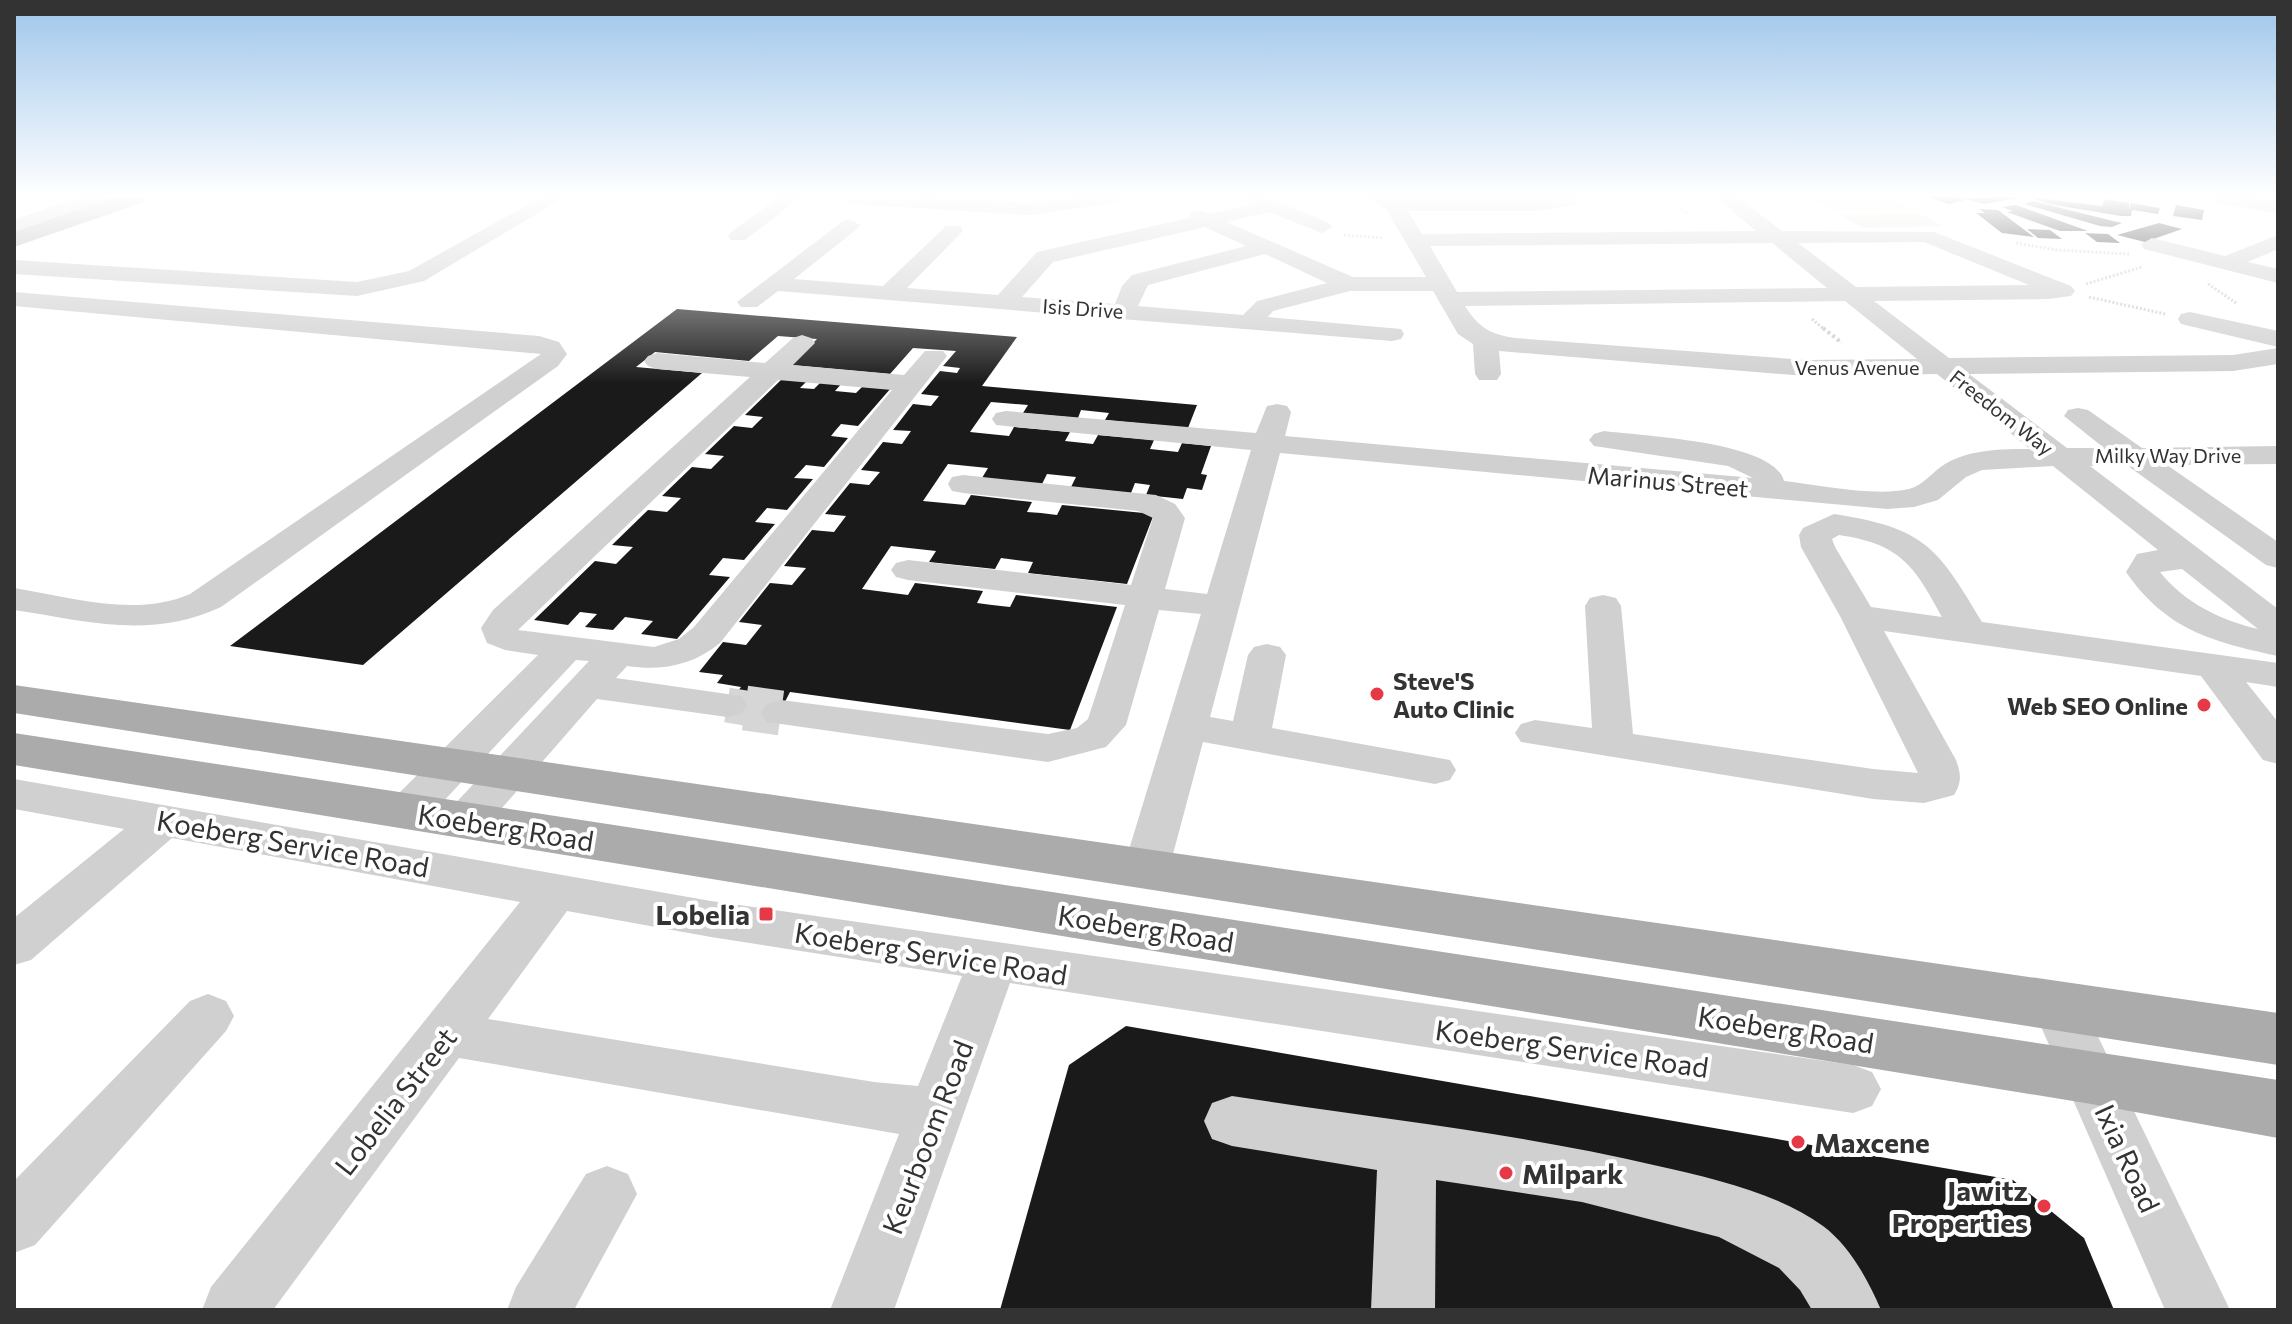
<svg xmlns="http://www.w3.org/2000/svg" width="2292" height="1324" font-family="Commissioner,sans-serif">
	<style>
		.green { fill: #e6ecdf }
		.building { fill: #1a1a1a }
		.lines { fill: none; stroke-linecap: round; stroke-linejoin: round }
		.minor-tunnel-far1 { stroke: #d6d6d6; stroke-width: 35; stroke-dasharray: 35 18; stroke-linecap: butt }
		.minor-tunnel { stroke: #d6d6d6; stroke-width: 45; stroke-dasharray: 45 22; stroke-linecap: butt }
		.path-far1 { stroke: #cdcdcd; stroke-width: 3; stroke-dasharray: 2 2; stroke-linecap: butt }
		.path { stroke: #cdcdcd; stroke-width: 4; stroke-dasharray: 3 3; stroke-linecap: butt }
		.minor { fill: #d0d0d0; fill-rule: evenodd }
		.major { fill: #ababab; fill-rule: evenodd }
		.poi-dot { fill: #e63946; stroke: #fff; stroke-width: 3 }
		.labels { text-anchor: middle; dominant-baseline: central; stroke-width: 8; stroke-linejoin: round; paint-order: stroke }
		.far-street-label { font-size: 20px; fill: #333; stroke: #fff }
		.street-label { font-size: 24px; fill: #333; stroke: #fff }
		.poi-label { font-size: 24px; font-weight: bold; fill: #333; stroke: #fff; text-anchor: start }
		.near-street-label { font-size: 28px; fill: #333; stroke: #fff }
		.near-poi-label { font-size: 28px; font-weight: bold; fill: #333; stroke: #fff; text-anchor: end }
	</style>
	<rect width="100%" height="100%" fill="#fff"/>
	<g class="green">
		<path d="M1890 197 1911 209 1832 211 1811 198Z"/>
		<path d="M1919 213 1943 226 1862 228 1840 215Z"/>
	</g>
	<g class="building">
		<path d="M1928 197H1954L1965 200 1949 204Z"/>
		<path d="M2030 197 2102 206 2105 199 2129 203V210L2131 203 2160 208 2158 214 2132 210 2131 216H2121L2049 204Z"/>
		<path d="M1962 198 2020 197V198L1984 204Z"/>
		<path d="M2033 201 2113 221 2122 223 2112 227 2100 226 2024 204Z"/>
		<path d="M2016 205 2088 231H2060L2007 212 2013 211 2002 207Z"/>
		<path d="M2176 205 2204 210 2202 220 2173 216Z"/>
		<path d="M1979 209 1998 210 2034 237 2002 233 1976 213H1985Z"/>
		<path d="M2159 223 2182 229 2145 242 2117 235Z"/>
		<path d="M2027 229 2050 230 2062 239 2038 238Z"/>
		<path d="M2085 233 2108 234 2120 243 2097 242Z"/>
		<path d="M677 309 1017 337 982 386 1197 405 1188 428 1105 420 1109 413 1081 410 1078 418 1023 413 1028 405 991 402 970 432 1009 436 1014 427 1070 432 1065 441 1093 444 1098 435 1154 440 1150 449 1178 452 1182 443 1211 446 1201 474 1207 475 1202 490 1187 488 1183 499 1146 495 1150 485 1135 483 1131 493 1071 487 1076 477 1047 474 1042 484 982 478 988 468 948 464 923 501 965 505 971 495 1032 502 1027 512 1041 513 1057 515 1062 505 1154 514 1127 584 1028 573 1033 562 1001 558 995 569 929 562 936 551 891 546 862 589 908 595 915 583 983 591 977 603 992 605 1010 607 1016 595 1117 607 1070 730 790 692 774 723 720 715 741 687 717 683 723 675 699 672 723 642 746 645 762 625 739 622 770 583 792 585 806 568 784 566 812 530 834 532 846 516 825 514 850 483 869 485 880 472 861 470 883 442 902 444 911 431 893 430 913 404 931 406 939 396 921 394 940 371 957 373 960 368 943 366 956 351 913 348 890 374 791 365 817 339 778 336 749 361 655 352 636 367 702 373 363 665 230 646Z"/>
		<path d="M783 378 808 380 800 388 814 389 822 381 842 383 835 391 856 393 864 385 891 388 858 426 841 424 835 431 831 436 848 438 824 467 806 465 794 478 813 479 787 510 767 508 755 522 775 524 744 560 723 558 709 575 730 577 677 639 641 634 653 621 625 617 613 630 585 627 597 614 580 612 568 625 534 620 595 561 616 564 633 547 612 545 648 510 667 512 681 498 662 496 692 467 711 469 724 456 705 454 734 426 752 428 763 417 745 415Z"/>
		<path d="M1126 1026 2013 1180 2084 1238 2114 1310H1000L1069 1065Z"/>
	</g>
	<g class="lines">
		<path class="minor-tunnel-far1" d="M727 705 758 710"/>
		<path class="minor-tunnel" d="M745 708 781 713"/>
		<g class="path-far1">
			<path d="M1667 197 1688 214"/>
			<path d="M1344 235 1382 238"/>
			<path d="M2016 243 2056 250 2129 254"/>
			<path d="M2086 284 2142 267"/>
			<path d="M2208 284 2236 303"/>
			<path d="M2089 297 2165 314"/>
			<path d="M1812 319 1825 330"/>
		</g>
		<path class="path" d="M1823 328 1842 343"/>
		<g class="minor">
			<path d="M79 197H107L105 201 14 233V220Z"/>
			<path d="M541 197H565L424 281 357 296 14 274V260L357 282 409 271Z"/>
			<path d="M779 197H801L745 240H731L728 236 731 232Z"/>
			<path d="M934 197 1029 203 1070 197H1123L1114 203 1029 215 850 204 840 198Z"/>
			<path d="M1243 197H1267L1329 223 1332 227 1322 233 1269 212 1227 222 1353 277H1426L1386 209 1365 197H1577L1579 200 1576 204 1539 211H1408L1422 234 1756 231 1716 197H1738L1782 231 1934 232 2071 286 2075 291 2071 296 2048 299 1874 301 1949 358 2233 355 2278 348V364L2233 371 1969 374 2067 448H2104L2064 416 2068 410 2078 408 2088 410 2142 448 2278 446V464L2167 465 2278 542V568L2266 565 2128 466H2090L2278 609V656C2213 642 2166 630 2126 572L2137 554 2158 550 2053 466 1982 470 1966 477 1938 500 1914 507 1887 509 1280 453 1210 717 1233 721 1248 655 1254 647 1267 644 1280 647 1286 655 1272 728 1450 760 1456 770 1450 780 1435 784 1203 742 1169 869 1162 881 1146 886 1130 881 1123 869 1201 614 1159 610 1126 725 1106 747 1048 762 767 722 761 713 767 704 781 700 1048 734 1077 728 1088 719 1125 605 908 580 896 577 891 570 896 563 908 560 1131 585 1153 518 1138 511 963 493 952 491 948 484 952 477 963 475 1156 495 1175 504 1185 518 1165 589 1207 594 1251 450 996 425 992 419 996 413 1006 411 1256 433 1267 406 1277 404 1287 406 1291 412 1285 436 1753 478 1728 466 1594 446 1589 440 1594 434 1604 431C1641 436 1774 441 1784 481 1820 485 1874 497 1909 489 1923 486 1933 471 1945 464 1971 449 2002 449 2030 449L1937 374 1806 376 1499 351 1501 374 1497 380H1479L1475 374 1473 344 1458 334 1433 291H1350L1273 311 1268 317 1401 329 1404 334 1401 339 1392 341 778 291 757 307H741L737 302 843 221 850 219 860 225 857 229 794 279 883 286 946 226H960L963 230 960 234 907 288 998 295 1037 252 1189 218 1191 212 1198 210 1209 214 1251 204ZM1205 227 1246 246 1132 275 1122 286 1115 304 1022 297 1053 262ZM1924 242 2029 285 1856 287 1798 243ZM1772 243 1827 288 1457 292 1430 246ZM1265 254 1327 283 1257 301 1243 315 1138 306 1148 285ZM1845 301 1917 359 1806 360 1515 338C1490 334 1479 328 1465 306ZM2182 569 2258 629C2220 620 2185 603 2160 572Z"/>
			<path d="M2207 197H2254L2278 201V213L2216 203Z"/>
			<path d="M2278 235V249L2248 262 2278 269V283L2144 249 2141 244 2152 238 2225 256Z"/>
			<path d="M14 292 539 336 559 342 567 354 558 366 221 607C149 640 88 621 14 610V588C71 597 135 618 190 594L541 354 14 306Z"/>
			<path d="M2190 312 2278 331V347L2181 324 2178 319 2181 314Z"/>
			<path d="M802 335 811 338 815 343 793 365 904 375 925 351H943L947 356 720 643C692 666 661 671 627 666L616 678 741 696 747 705 741 714 727 717 597 699 482 831 466 836 450 831 444 820 450 809 589 661 576 660 424 822 408 826 392 822 386 811 392 800 538 655 505 650 487 643 481 628 493 610 750 377 657 369 648 366 644 361 648 356 657 353 765 363 793 338ZM778 380 892 390 694 627 679 639 654 647 518 630Z"/>
			<path d="M1834 514C1924 528 1937 546 1982 622L2278 663V687L2246 682 2278 722V764L2263 760 2201 676 1884 631 1956 760C1961 774 1962 782 1954 795L1924 803 1873 799 1521 742 1515 733 1521 724 1535 720 1592 728 1585 606 1590 598 1603 595 1616 598 1621 606 1633 734 1873 769 1918 773 1840 616 1801 547 1799 535 1803 528ZM1839 535C1900 544 1914 565 1942 617L1871 607 1835 547 1832 539Z"/>
			<path d="M14 779 711 901 1853 1065 1872 1072 1881 1089 1872 1106 1853 1113 1010 983 894 1310H830L899 1134 459 1058 273 1310H202L211 1287 520 902 172 838 31 960 14 965V918L124 829 14 809ZM567 911 711 937 962 976 918 1086 874 1082 488 1019Z"/>
			<path d="M2058 985 2076 991 2230 1310H2165L2032 1006 2040 991Z"/>
			<path d="M208 994 226 1001 234 1016 226 1031 35 1245 14 1253V1181L190 1001Z"/>
			<path d="M1232 1096C1374 1118 1518 1133 1658 1166 1711 1178 1778 1193 1823 1226 1850 1246 1868 1280 1881 1310H1812L1800 1290 1779 1268 1719 1237 1582 1202 1436 1180 1435 1310H1371L1377 1170 1232 1146 1212 1139 1204 1121 1212 1103Z"/>
			<path d="M607 1166 628 1174 637 1194 574 1310H507L516 1287 586 1174Z"/>
		</g>
		<g class="major">
			<path d="M114 197H147L144 202 14 247V232Z"/>
			<path d="M14 685 2278 1013V1065L14 713Z"/>
			<path d="M14 733 2278 1080V1138L2091 1104 14 765Z"/>
		</g>
	</g>
	<linearGradient id="sky" x2="0" y2="1"><stop stop-color="#9ec6ea"/><stop offset="0.51" stop-color="#fff"/><stop offset="1" stop-color="#fff" stop-opacity="0"/></linearGradient>
	<rect width="2292" height="383" fill="url(#sky)"/>
	<g class="poi-dot">
		<circle cx="1377" cy="694" r="8"/>
		<circle cx="2204" cy="705" r="8"/>
		<rect x="758" y="906" width="16" height="16" rx="4"/>
		<circle cx="1798" cy="1142" r="8"/>
		<circle cx="1506" cy="1173" r="8"/>
		<circle cx="2044" cy="1206" r="8"/>
	</g>
	<g class="labels">
		<g class="far-street-label">
			<text transform="translate(1083 308) rotate(4)">Isis Drive</text>
			<text x="1857" y="367">Venus Avenue</text>
			<text transform="translate(2002 412) rotate(38)">Freedom Way</text>
			<text x="2168" y="455">Milky Way Drive</text>
		</g>
		<g class="street-label">
			<text transform="translate(1668 481) rotate(5)">Marinus Street</text>
		</g>
		<g class="poi-label">
			<text x="1393" y="680">Steve'S<tspan x="1393" dy="28">Auto Clinic</tspan></text>
			<text x="2188" y="705" text-anchor="end">Web SEO Online</text>
		</g>
		<g class="near-street-label">
			<text transform="translate(506 827) rotate(9)">Koeberg Road</text>
			<text transform="translate(293 843) rotate(10)">Koeberg Service Road</text>
			<text transform="translate(1146 928) rotate(9)">Koeberg Road</text>
			<text transform="translate(931 953) rotate(9)">Koeberg Service Road</text>
			<text transform="translate(1786 1029) rotate(9)">Koeberg Road</text>
			<text transform="translate(1572 1048) rotate(8)">Koeberg Service Road</text>
			<text transform="translate(395 1101) rotate(-52)">Lobelia Street</text>
			<text transform="translate(927 1137) rotate(-69)">Keurboom Road</text>
			<text transform="translate(2128 1158) rotate(65)">Ixia Road</text>
		</g>
		<g class="near-poi-label">
			<text x="750" y="914">Lobelia</text>
			<text x="1814" y="1142" text-anchor="start">Maxcene</text>
			<text x="1522" y="1173" text-anchor="start">Milpark</text>
			<text x="2028" y="1190">Jawitz<tspan x="2028" dy="32">Properties</tspan></text>
		</g>
	</g>
	<rect width="2292" height="1324" fill="none" stroke="#333333" stroke-width="32"/>
</svg>
